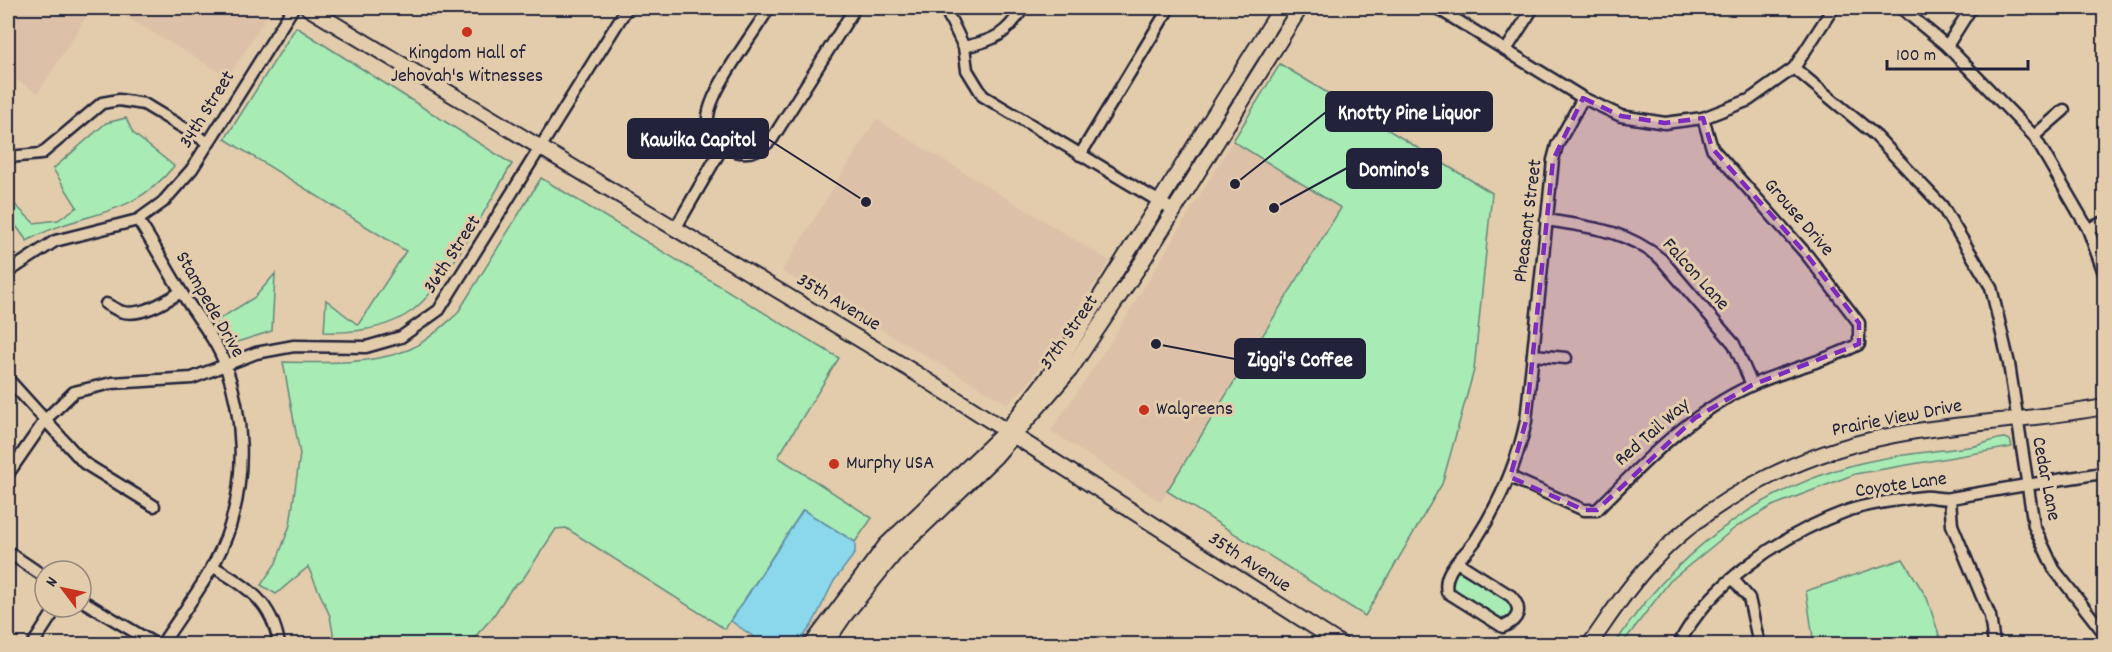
<svg xmlns="http://www.w3.org/2000/svg" width="2112" height="652" font-family="Dekko,sans-serif">
	<style>
		.built { fill: #dcc1a8 }
		.green { fill: #a8ebb5; stroke: #658678; stroke-width: 1.5 }
		.water { fill: #8bd7eb; stroke: #618fa5; stroke-width: 1.5 }
		.lines { fill: none; stroke-linecap: round; stroke-linejoin: round }
		.minor-casing { stroke: #22223b; stroke-width: 15 }
		.secondary-casing { stroke: #22223b; stroke-width: 18 }
		.minor { stroke: #e2ccab; stroke-width: 10 }
		.secondary { stroke: #e2ccab; stroke-width: 14 }
		.marked { fill: #7b2cbf; fill-opacity: 0.2; stroke: #7b2cbf; stroke-width: 4.5; stroke-dasharray: 12 8; stroke-linejoin: round }
		.poi-dot { fill: #c8321e; stroke: #e2ccab; stroke-width: 2 }
		.labels { text-anchor: middle; dominant-baseline: central; stroke-width: 6; stroke-linejoin: round; paint-order: stroke }
		.poi-label { font-size: 20px; fill: #22223b; stroke: #e2ccab; text-anchor: start }
		.street-label { font-size: 20px; fill: #22223b; stroke: #e2ccab }
		.leader { fill: none; stroke: #22223b; stroke-width: 2 }
		.callout-dot { fill: #22223b; stroke: #e2ccab; stroke-width: 2 }
		.callout { fill: #22223b; stroke: #22223b; stroke-width: 2 }
		.callout-label { font-size: 21px; text-anchor: middle; font-weight: bold; fill: #fff }
	</style>
	<rect width="100%" height="100%" fill="#e2ccab"/>
	<filter id="ink" filterUnits="userSpaceOnUse"><feTurbulence type="fractalNoise" baseFrequency=".0167" numOctaves="2"/><feDisplacementMap in="SourceGraphic" scale="12" xChannelSelector="R" yChannelSelector="G"/><feConvolveMatrix kernelMatrix="1 2 1 2 8 2 1 2 1" color-interpolation-filters="sRGB"/></filter>
	<g filter="url(#ink)">
		<g class="built">
			<path d="M8 8H92L38 93 8 75Z"/>
			<path d="M111 8H254L267 16 228 77Z"/>
			<path d="M876 119 1110 261 1028 384 1008 404 782 271Z"/>
			<path d="M1233 141 1341 208 1161 502 1051 431 1110 343Z"/>
		</g>
		<g class="green">
			<path d="M296 27 512 164C488 203 448 283 413 310 388 329 354 333 324 332L326 300 358 325 406 251 225 139Z"/>
			<path d="M1280 64 1492 193 1474 370 1442 484 1365 616 1167 491 1341 208 1233 141Z"/>
			<path d="M126 118 133 133 174 166C131 220 81 210 27 241L8 215V204L11 201 34 223 58 220 77 207 53 169 106 123Z"/>
			<path d="M541 178 839 358 778 457 872 518 855 542 803 510 725 629 566 528 556 529 523 579 511 589 492 618 471 641H463L460 644H335L330 616 308 567 276 594 261 585 276 563 290 525 300 454 283 362C324 363 368 365 408 350 426 342 443 326 457 314Z"/>
			<path d="M275 274 272 331 237 342 230 341 216 321 255 297Z"/>
			<path d="M2004 438 2010 440 2012 447 1855 474 1772 506 1736 527 1670 581 1622 644H1615C1670 558 1753 492 1853 465 1891 455 1930 452 1969 447 1982 446 1991 439 2004 438Z"/>
			<path d="M1903 559 1927 598 1942 644H1814L1806 591Z"/>
			<path d="M1458 572 1464 573 1508 601 1512 608 1509 617 1498 619 1453 590 1450 584 1454 574Z"/>
		</g>
		<path class="water" d="M803 510 855 542V553L834 581 812 625 798 644H764L731 621Z"/>
		<g class="lines">
			<defs>
				<g id="minor">
					<path d="M769 8C754 33 710 90 708 117 707 132 720 148 735 151 750 155 761 150 772 139L855 8"/>
					<path d="M945 8 964 47 967 70 983 96 1175 211"/>
					<path d="M1437 8 1583 98 1621 116 1665 123 1703 118 1749 100 1794 68 1833 8"/>
					<path d="M1901 8 1947 46 2034 136 2088 229 2104 273"/>
					<path d="M432 9 433 8"/>
					<path d="M1947 46 1971 8"/>
					<path d="M964 47C995 40 1006 35 1023 8"/>
					<path d="M1506 50 1533 8"/>
					<path d="M1794 68 1876 136 1942 206 1991 287 2009 364 2034 526 2054 569 2104 633"/>
					<path d="M2034 136 2064 110"/>
					<path d="M1080 155 1169 8"/>
					<path d="M8 157 41 154 102 103 119 100 144 104 209 143"/>
					<path d="M138 220C153 243 166 267 180 290 195 315 215 337 225 364 244 416 246 474 230 526 217 569 186 607 162 644"/>
					<path d="M1546 220C1590 227 1626 230 1661 259L1734 344 1752 385"/>
					<path d="M675 229 723 146"/>
					<path d="M2088 229 2104 222"/>
					<path d="M8 272 55 241 138 220 163 202 192 169 293 8"/>
					<path d="M106 304C111 306 118 311 123 312 143 316 166 301 181 292"/>
					<path d="M1533 355 1566 358"/>
					<path d="M8 379 84 463 154 506"/>
					<path d="M8 474 46 419 74 392 112 383 192 378 256 353 294 346 366 347 401 337 439 310 627 8"/>
					<path d="M1510 477 1584 510H1597C1644 462 1690 413 1752 385 1787 369 1825 362 1859 344V323L1807 255 1712 148 1703 118"/>
					<path d="M1950 499 1952 525 1990 616 1994 644"/>
					<path d="M8 552 45 577"/>
					<path d="M1457 562 1511 596C1523 609 1519 620 1503 627L1447 592C1442 570 1463 558 1475 541 1499 504 1517 464 1526 421L1553 160 1557 145 1583 98"/>
					<path d="M212 566C247 587 272 601 279 644"/>
					<path d="M1733 579 1749 598 1759 644"/>
					<path d="M81 600 155 644"/>
					<path d="M33 644 57 607"/>
					<path d="M1679 644C1709 583 1784 534 1847 511 1867 504 1902 499 1924 497 1933 496 1942 500 1951 498 2002 489 2053 480 2104 473"/>
				</g>
				<g id="secondary">
					<path d="M308 8 914 372 1341 644"/>
					<path d="M812 644 886 545 1007 430 1058 364 1281 8"/>
					<path d="M825 644 845 615 895 553 995 457 1070 370 1142 262 1300 8"/>
					<path d="M1590 644C1609 617 1627 588 1650 564 1717 491 1813 448 1910 432 1974 422 2040 419 2104 407"/>
				</g>
			</defs>
			<use href="#minor" class="minor-casing"/>
			<use href="#secondary" class="secondary-casing"/>
			<use href="#minor" class="minor"/>
			<use href="#secondary" class="secondary"/>
		</g>
	</g>
	<path class="marked" d="M1583 98 1621 116 1665 123 1703 118 1712 148 1807 255 1859 323V344L1752 385 1695 418 1597 510H1584L1510 477 1526 421 1553 160Z"/>
	<g class="poi-dot">
		<circle cx="467" cy="32" r="6"/>
		<circle cx="1144" cy="410" r="6"/>
		<circle cx="834" cy="464" r="6"/>
	</g>
	<g class="labels">
		<g class="poi-label">
			<text x="467" y="54" text-anchor="middle">Kingdom Hall of<tspan x="467" dy="23">Jehovah's Witnesses</tspan></text>
			<text x="1156" y="410">Walgreens</text>
			<text x="846" y="464">Murphy USA</text>
		</g>
		<g class="street-label">
			<text transform="translate(208 110) rotate(-58)">34th Street</text>
			<text transform="translate(1798 218) rotate(49)">Grouse Drive</text>
			<text transform="translate(1529 221) rotate(-83)">Pheasant Street</text>
			<text transform="translate(453 255) rotate(-57)">36th Street</text>
			<text transform="translate(1695 275) rotate(48)">Falcon Lane</text>
			<text transform="translate(838 303) rotate(31)">35th Avenue</text>
			<text transform="translate(209 305) rotate(60)">Stampede Drive</text>
			<text transform="translate(1070 333) rotate(-55)">37th Street</text>
			<text transform="translate(1897 419) rotate(-11)">Prairie View Drive</text>
			<text transform="translate(1653 433) rotate(-41)">Red Tail Way</text>
			<text transform="translate(2045 479) rotate(79)">Cedar Lane</text>
			<text transform="translate(1901 486) rotate(-8)">Coyote Lane</text>
			<text transform="translate(1249 563) rotate(33)">35th Avenue</text>
		</g>
	</g>
	<path class="leader" d="M1235 184L1326 112M866 202L768 139M1274 208L1347 168M1156 344L1235 359"/>
	<g class="callout-dot">
		<circle cx="1235" cy="184" r="6"/>
		<circle cx="866" cy="202" r="6"/>
		<circle cx="1274" cy="208" r="6"/>
		<circle cx="1156" cy="344" r="6"/>
	</g>
	<g class="callout">
		<rect x="1326" y="92" width="166" height="39" rx="6"/>
		<rect x="628" y="119" width="140" height="39" rx="6"/>
		<rect x="1347" y="149" width="94" height="39" rx="6"/>
		<rect x="1235" y="339" width="130" height="39" rx="6"/>
	</g>
	<g class="callout-label">
		<text x="1409" y="119">Knotty Pine Liquor</text>
		<text x="698" y="146">Kawika Capitol</text>
		<text x="1394" y="176">Domino's</text>
		<text x="1300" y="366">Ziggi's Coffee</text>
	</g>
	<rect width="2112" height="652" fill="none" stroke="#e2ccab" stroke-width="30"/>
	<rect x="15" y="15" width="2082" height="622" fill="none" stroke="#22223b" stroke-width="2" filter="url(#ink)"/>
	<g transform="translate(63 589) rotate(302)"><circle r="28" fill="#e2ccab" stroke="#95887e" stroke-width="1.5"/>
	<path d="M0-4.5L10 22L0 15L-10 22Z" fill="#c8321e"/>
	<text y="-9" font-size="16" font-weight="bold" text-anchor="middle" fill="#22223b">N</text>
	</g>
	<path d="M1887 60v9h141v-9" fill="none" stroke="#22223b" stroke-width="3"/>
	<text x="1896" y="60" font-size="18" fill="#22223b" stroke="#e2ccab" stroke-width="4.5" paint-order="stroke">100 m</text>
</svg>
